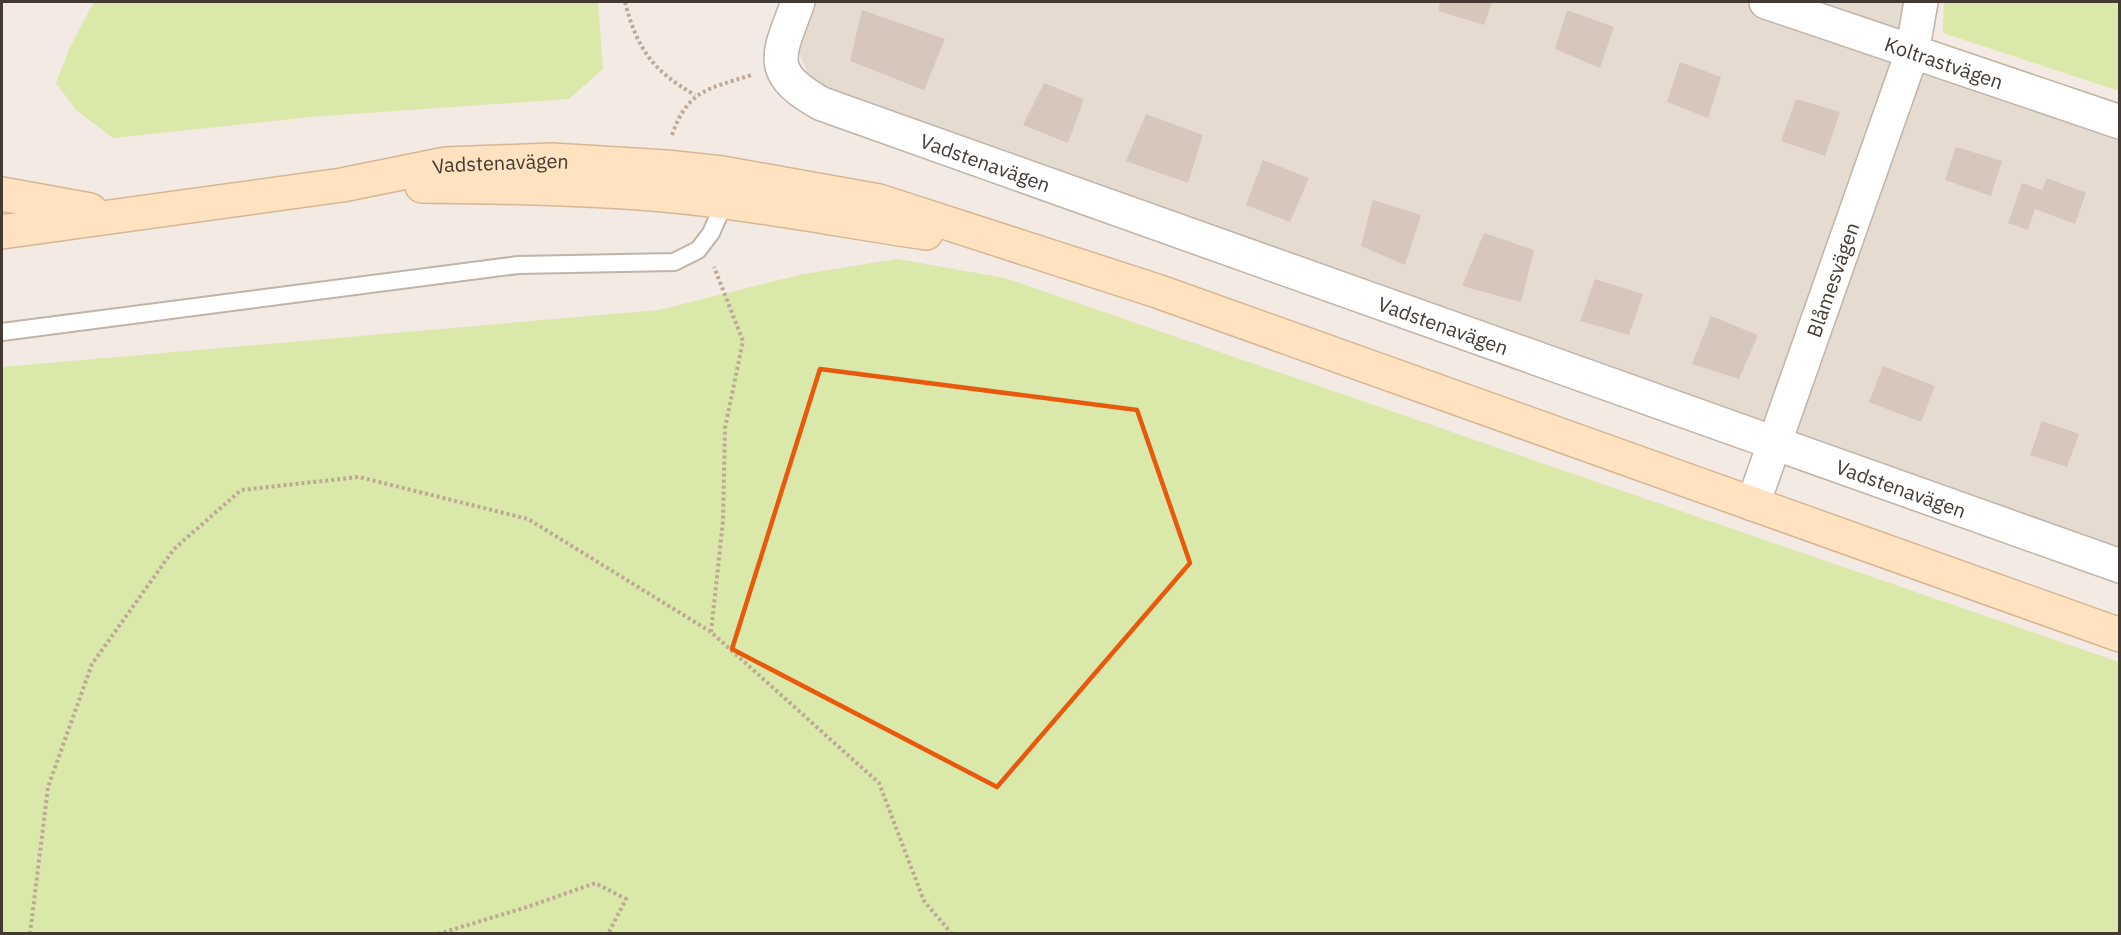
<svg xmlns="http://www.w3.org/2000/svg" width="2121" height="935" font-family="'IBM Plex Sans',sans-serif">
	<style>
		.residential { fill: #e6dbd1 }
		.green { fill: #dae8aa }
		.building { fill: #d7c6bb }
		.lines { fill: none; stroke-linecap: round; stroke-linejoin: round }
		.lane-casing { stroke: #c0b3a8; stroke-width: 20 }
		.street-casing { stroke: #c0b3a8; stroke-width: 36 }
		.secondary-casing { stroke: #d7b693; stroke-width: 36 }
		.path { stroke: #bfa896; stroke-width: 4; stroke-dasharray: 3 3; stroke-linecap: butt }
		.lane { stroke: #fff; stroke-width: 16 }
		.street { stroke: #fff; stroke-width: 33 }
		.secondary { stroke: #ffe2c0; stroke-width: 33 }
		.marked { fill: none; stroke: #e8590c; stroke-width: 4.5; stroke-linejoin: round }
		.labels { text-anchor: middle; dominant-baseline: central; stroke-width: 4.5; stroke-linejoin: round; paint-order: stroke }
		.street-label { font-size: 20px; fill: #443a33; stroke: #fff }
	</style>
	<rect width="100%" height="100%" fill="#f2eae3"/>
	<path class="residential" d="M813 2H1914L1911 61 2119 132V549L814 86 796 48Z"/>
	<g class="green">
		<path d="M94 2H598L603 69 569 99 309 117 113 138 77 111 56 83 70 47Z"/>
		<path d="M1944 2H2119V91L1943 33Z"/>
		<path d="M897 259 1005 278 2119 662V933H2V367L659 310 799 275Z"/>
	</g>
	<g class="building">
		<path d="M1440 2H1492L1484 25 1438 11Z"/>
		<path d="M862 10 945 39 924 90 850 61Z"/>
		<path d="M1567 10 1614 27 1600 68 1555 49Z"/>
		<path d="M1680 62 1721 77 1708 118 1667 102Z"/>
		<path d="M1044 83 1084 99 1068 143 1023 125Z"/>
		<path d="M1796 99 1840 112 1825 156 1781 141Z"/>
		<path d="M1146 114 1203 135 1188 183 1126 161Z"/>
		<path d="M1956 147 2002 161 1991 196 1945 180Z"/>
		<path d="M1263 160 1309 178 1290 222 1246 205Z"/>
		<path d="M2047 178 2086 193 2075 224 2035 209 2028 230 2008 223 2022 183 2042 190Z"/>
		<path d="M1373 200 1421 215 1405 265 1361 246Z"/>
		<path d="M1484 233 1534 250 1521 302 1462 286Z"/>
		<path d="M1595 279 1643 294 1629 335 1580 321Z"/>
		<path d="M1711 316 1758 335 1739 379 1692 364Z"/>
		<path d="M1883 366 1935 386 1921 422 1869 402Z"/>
		<path d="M2042 421 2079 434 2067 467 2030 455Z"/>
	</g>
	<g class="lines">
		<defs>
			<path id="lane" d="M2 332 518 265 674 262 698 250 711 233 719 215 721 196"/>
			<g id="street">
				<path id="s1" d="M798 2C779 55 764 72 822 104L2120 566"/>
				<path id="s2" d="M1766 2 2120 122"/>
				<path id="s3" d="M1753 504 1912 53 1921 2"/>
			</g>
			<g id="secondary">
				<path d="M422 186C503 187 583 188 664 195 752 203 838 220 926 233"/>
				<path d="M2 194 90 210"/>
				<path id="s4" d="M2 232 342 185 446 164 552 160 666 167 722 173 879 201 1157 291 2120 635"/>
			</g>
		</defs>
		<use href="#lane" class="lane-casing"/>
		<use href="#street" class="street-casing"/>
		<use href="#secondary" class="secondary-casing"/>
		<g class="path">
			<path d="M625 2C637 49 653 71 695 95"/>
			<path d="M672 135C688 89 709 89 751 75"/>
			<path d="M711 632 723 521 725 428 743 341 714 267"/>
			<path d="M30 934 48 787 92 664 174 549 241 490 359 477 528 519 711 632 879 783 924 901 952 934"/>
			<path d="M438 934 527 907 595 883 626 899 608 934"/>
		</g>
		<use href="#lane" class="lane"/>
		<use href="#street" class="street"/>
		<use href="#secondary" class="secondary"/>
	</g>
	<path class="marked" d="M820 369 1137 410 1190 563 997 787 732 649Z"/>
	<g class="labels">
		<g class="street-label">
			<text stroke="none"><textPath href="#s2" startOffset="188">Koltrastvägen</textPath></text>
			<text stroke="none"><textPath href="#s1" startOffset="297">Vadstenavägen</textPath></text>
			<text stroke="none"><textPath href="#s4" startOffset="504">Vadstenavägen</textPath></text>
			<text stroke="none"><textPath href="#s3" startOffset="238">Blåmesvägen</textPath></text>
			<text stroke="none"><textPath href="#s1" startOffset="783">Vadstenavägen</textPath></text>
			<text stroke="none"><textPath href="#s1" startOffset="1269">Vadstenavägen</textPath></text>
		</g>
	</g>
	<rect width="2121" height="935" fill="none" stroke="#443a33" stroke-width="6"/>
</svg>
